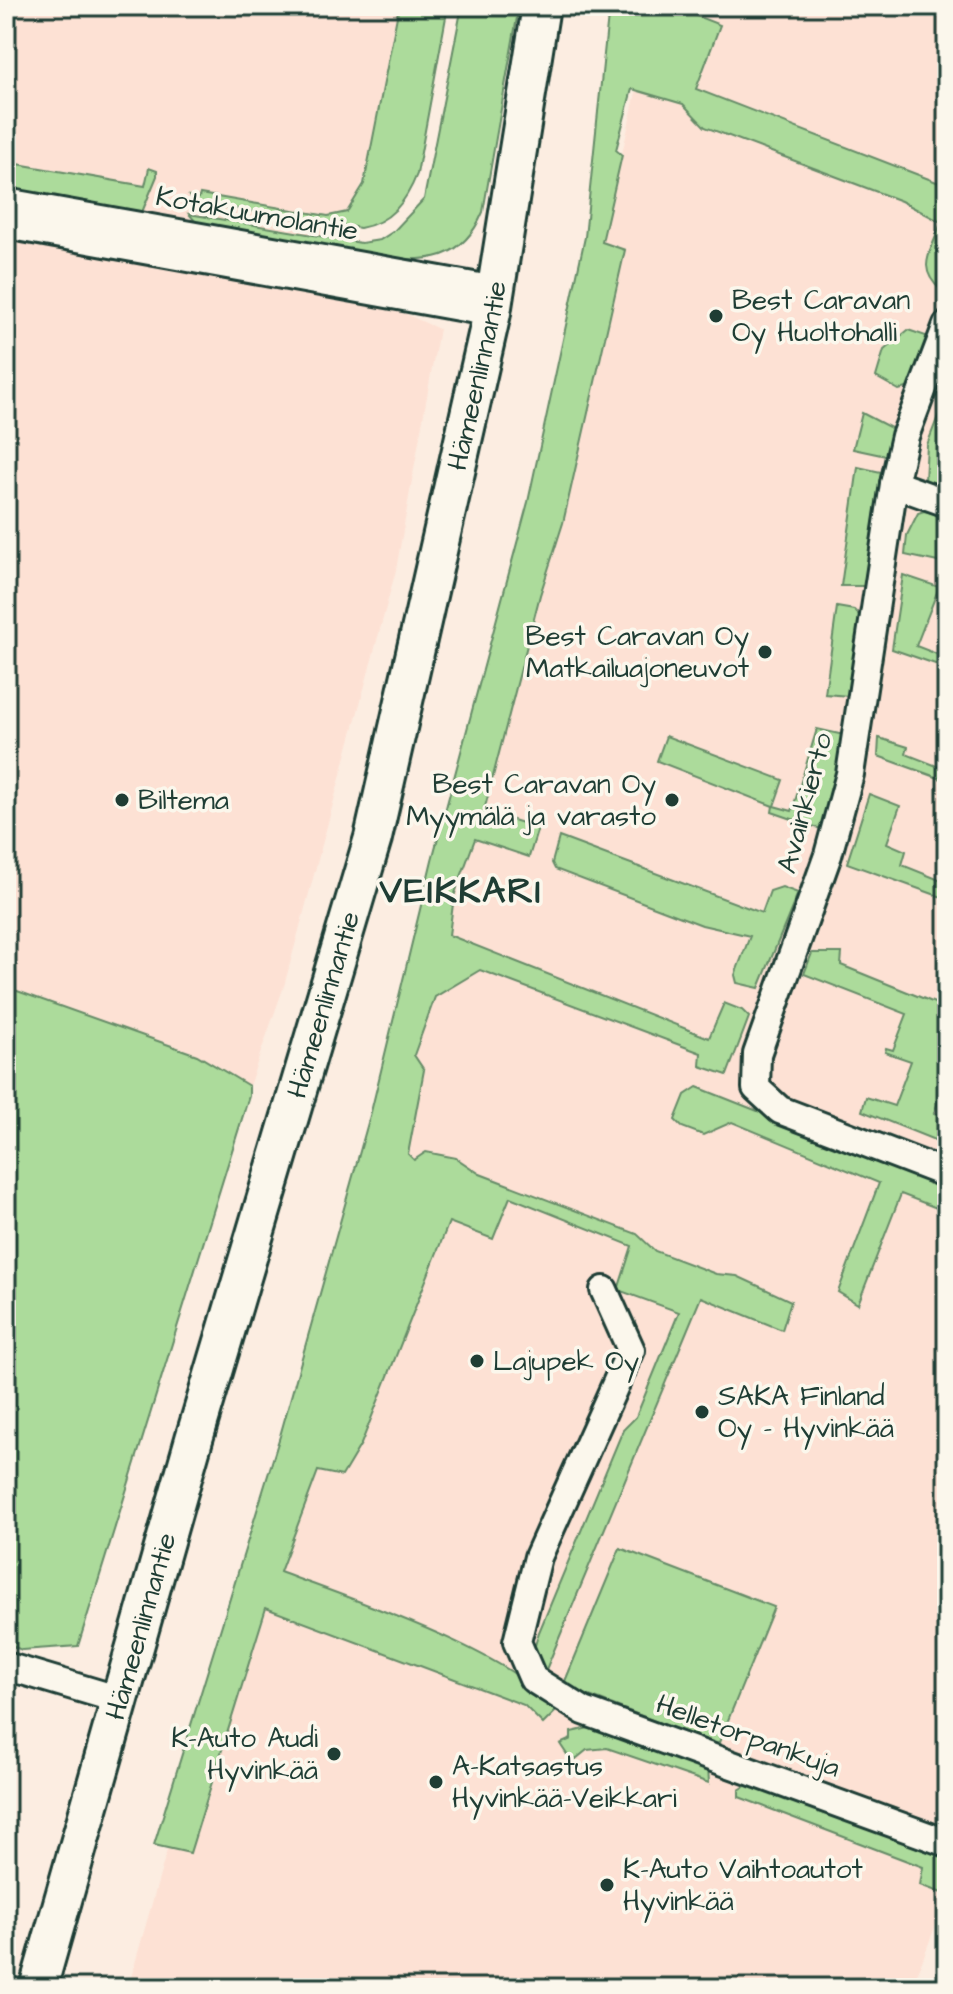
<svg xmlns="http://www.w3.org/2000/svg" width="953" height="1994" font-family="'Architects Daughter',sans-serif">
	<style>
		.built { fill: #fde1d4 }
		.green { fill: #acdb9b; stroke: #668c68; stroke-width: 2 }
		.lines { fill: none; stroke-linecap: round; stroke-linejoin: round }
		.street-casing { stroke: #1f3d34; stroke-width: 32 }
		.secondary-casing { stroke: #1f3d34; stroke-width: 42 }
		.street { stroke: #fbf7ec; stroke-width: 26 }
		.secondary { stroke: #fbf7ec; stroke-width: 36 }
		.poi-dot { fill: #1f3d34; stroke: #fbf7ec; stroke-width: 3 }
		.labels { text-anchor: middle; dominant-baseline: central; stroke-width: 7; stroke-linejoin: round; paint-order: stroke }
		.street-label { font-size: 28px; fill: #1f3d34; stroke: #fbf7ec }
		.poi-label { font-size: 28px; fill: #1f3d34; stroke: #fbf7ec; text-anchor: start }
		.district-label { font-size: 36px; font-weight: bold; letter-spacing: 2px; fill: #1f3d34; stroke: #fbf7ec }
	</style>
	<rect width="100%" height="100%" fill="#fcede1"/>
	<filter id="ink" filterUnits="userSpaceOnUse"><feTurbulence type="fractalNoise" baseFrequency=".0125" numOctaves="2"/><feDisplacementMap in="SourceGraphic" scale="16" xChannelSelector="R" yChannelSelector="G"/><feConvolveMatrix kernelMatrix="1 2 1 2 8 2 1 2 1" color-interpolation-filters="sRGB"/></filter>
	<g filter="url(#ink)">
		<g class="built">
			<path d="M6 6H399L371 158 356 200 348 254 6 195Z"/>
			<path d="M673 6H947V1895L912 1988H128L516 617 637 88Z"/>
			<path d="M6 237 395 309 439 329 396 570 284 986 249 1086 197 1055 6 987Z"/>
		</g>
		<g class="green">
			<path d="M399 6H448L417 174C406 202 390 223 360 228L192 202 189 196 199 198 200 194 328 216 347 212 364 184Z"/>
			<path d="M462 6H519L483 212C475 231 462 248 442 255 399 271 253 237 202 229L189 214 361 243 380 240 394 231 424 199Z"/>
			<path d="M609 6H698L694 15 720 25 696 89 947 186V290H941C914 266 933 251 941 222L901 201 705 127 683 104 632 89 616 150 622 155 602 242 625 250 563 523 540 595 484 811 538 828 529 857 475 839 454 896 449 935 709 1038 724 1003 742 1010 749 1017 727 1075 700 1066 701 1053 480 970 435 997 414 1055 424 1070 408 1154 414 1160 426 1152 456 1158 480 1174 637 1234 655 1251 716 1274 737 1276 791 1301 782 1330 701 1297 545 1672 533 1652 539 1632 623 1430 636 1417 679 1312 618 1290 632 1246 510 1197 493 1239 449 1222 361 1444 342 1476 318 1471 280 1572C342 1596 526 1656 555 1712L543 1724 524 1705 266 1608 190 1853 154 1845 280 1436 371 1112 432 860 528 502 585 237Z"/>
			<path d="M6 162 145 186 149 168 157 171V176L140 217 8 190Z"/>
			<path d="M908 330 929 337 911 387 899 390 876 377 884 350Z"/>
			<path d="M947 393V489L925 481 927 445Z"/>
			<path d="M862 413 893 429 886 456 853 449Z"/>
			<path d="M858 467 881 472 864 586H841Z"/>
			<path d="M924 511 947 516V564L905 555 907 535 918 513Z"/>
			<path d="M903 575 939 587 916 646 947 658V668L892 649Z"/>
			<path d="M837 607 854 610 860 616 849 696 825 694Z"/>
			<path d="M817 729 844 735 834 789 821 829 772 812 773 806 657 761 666 736 783 780 774 806 792 811Z"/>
			<path d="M879 738 908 747 906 754 947 770V781L878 756Z"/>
			<path d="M869 794 900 806 887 843 906 851 902 865 947 883V899L847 863Z"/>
			<path d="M559 837 762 913 770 891 782 887 798 893 759 988 737 983 735 975 750 936 702 925 555 869 552 863Z"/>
			<path d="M812 953H842L841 965 947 1008V1077L934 1113 947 1117V1145L862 1111 866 1097 894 1106 911 1061 885 1052 886 1048 893 1050 907 1014 804 974Z"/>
			<path d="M6 987 197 1055 249 1086V1096L78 1646 22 1650 6 1644Z"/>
			<path d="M697 1087 947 1186V1212L901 1194 858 1304 838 1292 879 1183 732 1122 703 1135 682 1127 675 1120 685 1095Z"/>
			<path d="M620 1548 774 1607 718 1745 563 1686Z"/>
			<path d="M589 1728 602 1729 708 1765 709 1783 607 1748 587 1750 572 1762 560 1744 571 1739V1732Z"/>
			<path d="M752 1782 947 1851V1895L920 1885 923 1867 739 1797V1790Z"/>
		</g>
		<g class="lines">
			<defs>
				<g id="street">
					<path d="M6 202 496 290"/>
					<path d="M6 225 492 313"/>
					<path d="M947 325 905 436 894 484 850 774 828 855 757 1054 756 1088 780 1110 947 1174"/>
					<path d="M894 484 947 503"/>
					<path d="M604 1290 631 1350 538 1557 517 1642 533 1679 584 1711 947 1843"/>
					<path d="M6 1666 120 1700"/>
				</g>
				<g id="secondary">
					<path id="s1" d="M38 1988 194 1439 373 838 492 313 541 6"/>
				</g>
			</defs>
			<use href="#street" class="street-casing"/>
			<use href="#secondary" class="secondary-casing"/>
			<use href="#street" class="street"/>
			<use href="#secondary" class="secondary"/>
		</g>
	</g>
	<g class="poi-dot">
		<circle cx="716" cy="316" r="8"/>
		<circle cx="765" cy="652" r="8"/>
		<circle cx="122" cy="800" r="8"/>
		<circle cx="672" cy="800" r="8"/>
		<circle cx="477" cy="1361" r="8"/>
		<circle cx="702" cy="1412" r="8"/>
		<circle cx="334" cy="1754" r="8"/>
		<circle cx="436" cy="1782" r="8"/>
		<circle cx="607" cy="1885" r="8"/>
	</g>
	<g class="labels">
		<g class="street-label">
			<text transform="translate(257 214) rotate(10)">Kotakuumolantie</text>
			<text stroke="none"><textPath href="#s1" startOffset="1672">Hämeenlinnantie</textPath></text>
			<text transform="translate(805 803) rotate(-75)">Avainkierto</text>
			<text stroke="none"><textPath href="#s1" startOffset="1024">Hämeenlinnantie</textPath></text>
			<text stroke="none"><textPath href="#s1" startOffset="376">Hämeenlinnantie</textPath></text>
			<text transform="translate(748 1736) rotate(20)">Helletorpankuja</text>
		</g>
		<g class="poi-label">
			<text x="732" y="300">Best Caravan<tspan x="732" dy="32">Oy Huoltohalli</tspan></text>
			<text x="749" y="636" text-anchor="end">Best Caravan Oy<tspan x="749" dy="32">Matkailuajoneuvot</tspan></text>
			<text x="656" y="784" text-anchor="end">Best Caravan Oy<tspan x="656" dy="32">Myymälä ja varasto</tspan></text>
			<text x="138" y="800">Biltema</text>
			<text x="493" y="1361">Lajupek Oy</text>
			<text x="718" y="1396">SAKA Finland<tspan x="718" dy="32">Oy - Hyvinkää</tspan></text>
			<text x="318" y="1738" text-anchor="end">K-Auto Audi<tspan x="318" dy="32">Hyvinkää</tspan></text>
			<text x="452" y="1766">A-Katsastus<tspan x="452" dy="32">Hyvinkää-Veikkari</tspan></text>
			<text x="623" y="1869">K-Auto Vaihtoautot<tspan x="623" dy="32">Hyvinkää</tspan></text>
		</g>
		<g class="district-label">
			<text x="461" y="891">VEIKKARI</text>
		</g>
	</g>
	<rect width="953" height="1994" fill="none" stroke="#fbf7ec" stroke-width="32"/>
	<rect x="16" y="16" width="921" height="1962" fill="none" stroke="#1f3d34" stroke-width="3" filter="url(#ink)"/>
</svg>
